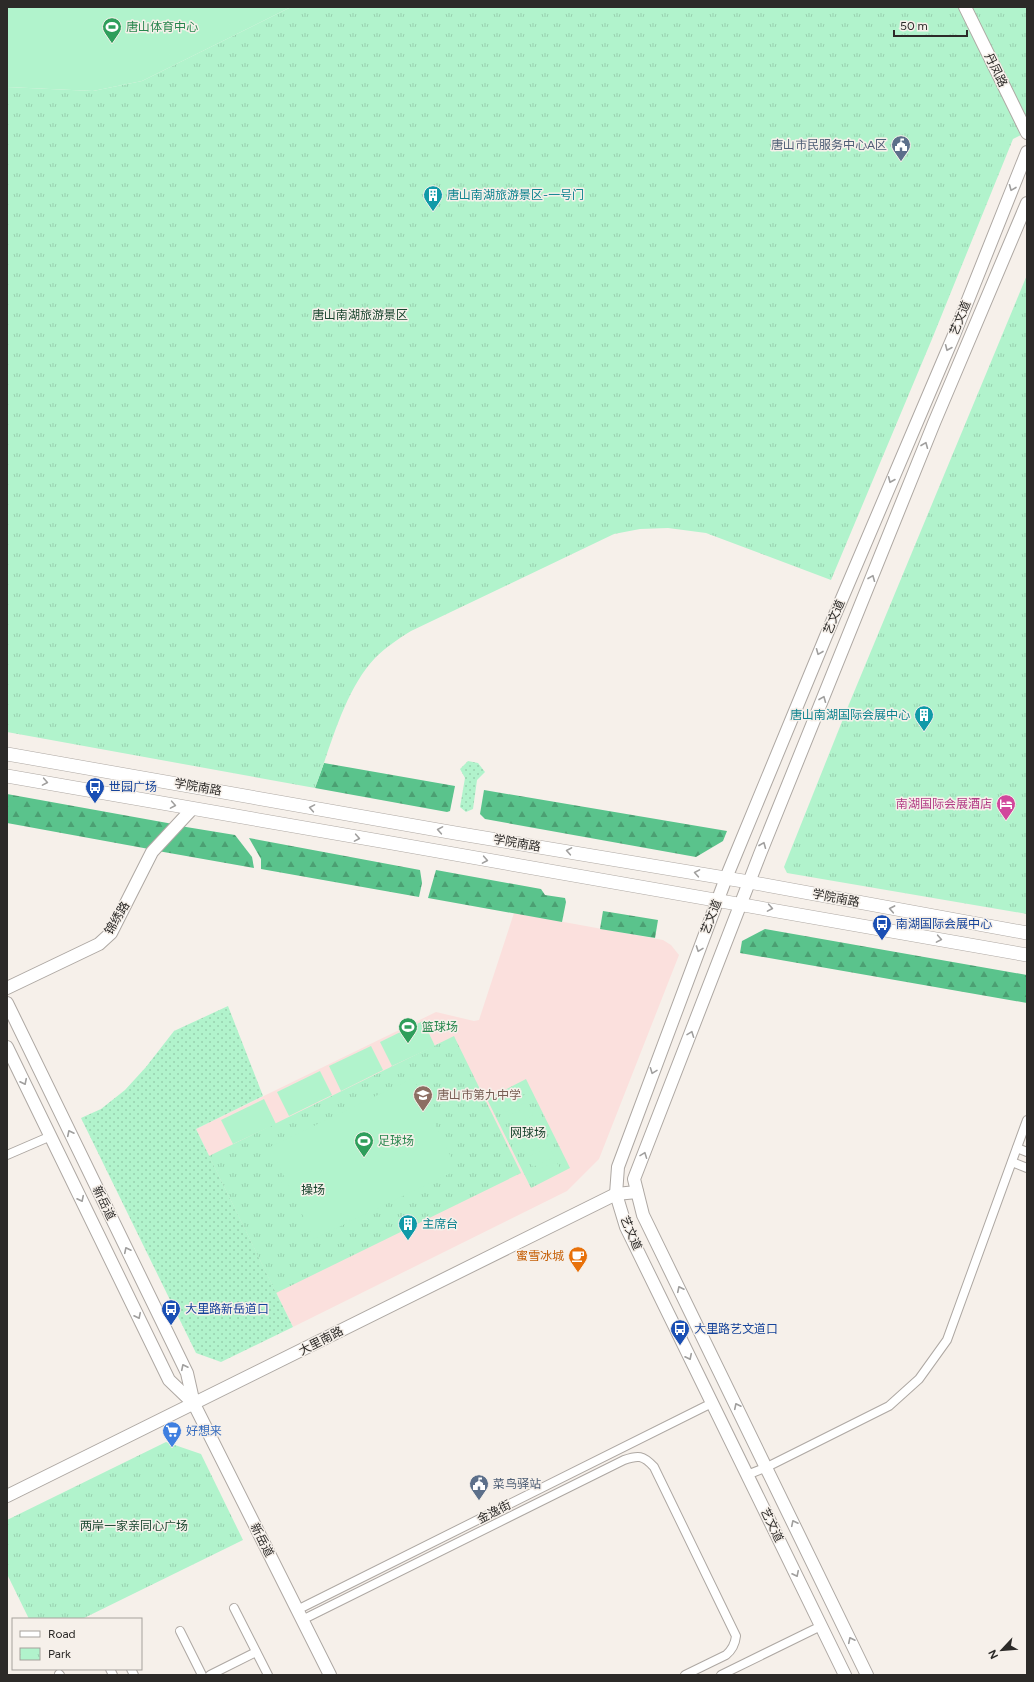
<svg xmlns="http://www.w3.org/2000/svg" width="1034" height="1682" font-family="Figtree,'Noto Sans SC',sans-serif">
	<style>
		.education { fill: #fbe0dd }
		.grass { fill: url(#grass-dots) }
		.forest { fill: url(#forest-firs) }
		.park { fill: url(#park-tufts) }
		.pitch { fill: #b1f3cc }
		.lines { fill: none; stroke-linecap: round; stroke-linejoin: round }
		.street-casing { stroke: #aea8a3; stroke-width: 10 }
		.secondary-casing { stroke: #aea8a3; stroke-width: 14 }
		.primary-casing { stroke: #aea8a3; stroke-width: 14 }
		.street { stroke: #fff; stroke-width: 8 }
		.secondary { stroke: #fff; stroke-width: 12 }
		.primary { stroke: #fff; stroke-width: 13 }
		.oneway { stroke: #a09f9e }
		.labels { text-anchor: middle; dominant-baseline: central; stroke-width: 3; stroke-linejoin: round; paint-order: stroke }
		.leisure-label { font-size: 12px; fill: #27864d; stroke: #f6f0ea; text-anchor: start }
		.street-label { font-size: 12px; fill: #2c2a28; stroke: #f6f0ea }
		.service-label { font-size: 12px; fill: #4e5e75; stroke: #f6f0ea; text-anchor: end }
		.culture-label { font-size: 12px; fill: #0d838f; stroke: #f6f0ea; text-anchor: start }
		.park-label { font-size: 12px; fill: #18442d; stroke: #f6f0ea }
		.transit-label { font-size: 12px; fill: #164399; stroke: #f6f0ea; text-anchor: start }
		.hotel-label { font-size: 12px; fill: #b23c85; stroke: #f6f0ea; text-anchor: end }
		.education-label { font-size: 12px; fill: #785e54; stroke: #f6f0ea; text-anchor: start }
		.food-label { font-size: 12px; fill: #c56008; stroke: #f6f0ea; text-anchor: end }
		.shop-label { font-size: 12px; fill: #366cbe; stroke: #f6f0ea; text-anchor: start }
	</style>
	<defs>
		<pattern id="grass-dots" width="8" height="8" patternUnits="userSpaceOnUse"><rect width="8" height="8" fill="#b1f3cc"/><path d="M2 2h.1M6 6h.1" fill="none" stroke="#98d0af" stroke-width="1.8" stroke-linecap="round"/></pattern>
		<pattern id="forest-firs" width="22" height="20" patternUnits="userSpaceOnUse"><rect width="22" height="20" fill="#5ac38c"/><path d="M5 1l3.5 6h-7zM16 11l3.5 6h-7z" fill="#4b9f72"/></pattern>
		<pattern id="park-tufts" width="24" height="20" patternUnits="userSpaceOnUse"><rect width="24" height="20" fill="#b1f3cc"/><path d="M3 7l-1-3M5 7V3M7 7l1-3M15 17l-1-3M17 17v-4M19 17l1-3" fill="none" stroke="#98d0af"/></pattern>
	</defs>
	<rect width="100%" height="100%" fill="#f6f0ea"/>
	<path class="education" d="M514 913 663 940 671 945 679 955 599 1159 567 1191 293 1327 196 1129 436 1012 474 1021 479 1020Z"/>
	<g class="grass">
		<path d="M468 761 478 763 485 772 477 780 473 809 466 812 460 807 465 778 460 769Z"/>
		<path d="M228 1006 263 1096 196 1129 293 1327 221 1362 196 1353 81 1118 101 1109 125 1090 146 1067 174 1031Z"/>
	</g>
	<g class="forest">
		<path d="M324 763 455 786 450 811 447 812 315 788Z"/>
		<path d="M484 790 727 831 723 841 696 857 485 819 480 814Z"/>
		<path d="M7 794 173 824 149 849 7 823Z"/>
		<path d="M180 826 235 835 252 857 254 868 158 851Z"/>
		<path d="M249 838 420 870 422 883 419 897 261 869V859Z"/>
		<path d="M436 870 541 889 545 895 565 898 566 902 562 922 428 898Z"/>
		<path d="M603 911 658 920 655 938 600 929Z"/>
		<path d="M765 929 1027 975V1003L740 953 742 941Z"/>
	</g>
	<g class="park">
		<path d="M291 7H1027V132L1013 139 932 339 831 580 706 533 668 528 640 529 614 534 411 631C398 639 386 647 375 658 344 691 331 746 315 788L7 732V87L93 91 142 81Z"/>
		<path d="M1027 275V914L787 873 784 867 847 709Z"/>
		<path d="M454 1036 521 1173 276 1293 209 1156Z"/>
		<path d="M526 1079 570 1168 531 1188 487 1099Z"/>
		<path d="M166 1442 201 1454 243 1540 82 1619H29L7 1574V1520Z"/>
	</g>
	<g class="pitch">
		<path d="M7 7H291L142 81 93 91 7 87Z"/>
		<path d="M423 1021 435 1046 392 1066 380 1042Z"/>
		<path d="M371 1046 383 1070 341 1091 329 1066Z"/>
		<path d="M320 1071 332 1095 289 1116 277 1092Z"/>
		<path d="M413 1078 457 1170 314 1239 270 1147Z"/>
		<path d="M522 1092 527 1102 506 1112 501 1102Z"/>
		<path d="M264 1099 276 1124 233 1144 221 1120Z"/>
		<path d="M529 1106 533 1115 513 1126 508 1116Z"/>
		<path d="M535 1120 540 1130 519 1140 514 1130Z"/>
		<path d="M542 1134 547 1143 526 1154 521 1144Z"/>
		<path d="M549 1147 554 1157 533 1167 528 1157Z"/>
		<path d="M556 1161 561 1171 540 1181 535 1171Z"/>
	</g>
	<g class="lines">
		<defs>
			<g id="street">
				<path d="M1017 1148 1027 1152"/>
				<path d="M7 1155 51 1136"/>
				<path d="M1012 1162 1027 1168"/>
				<path d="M747 1475 767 1467 889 1406 919 1379 947 1340 1027 1120"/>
				<path d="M234 1608 268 1675"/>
				<path d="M297 1610 712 1403"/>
				<path d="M302 1620 624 1460C638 1455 643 1455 654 1467L736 1636C735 1645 732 1650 726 1655L685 1675"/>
				<path d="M180 1631 202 1675"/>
				<path d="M110 1669 113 1675"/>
				<path d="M131 1669 134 1675"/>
				<path d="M59 1674 60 1675"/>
				<path d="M210 1675 256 1652"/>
				<path d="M721 1675 821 1626"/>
			</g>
			<g id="secondary">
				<path d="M965 7 1027 133"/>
				<path d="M7 988 99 944 111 933 152 852 192 809"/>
				<path d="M7 1003 187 1373 194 1404 330 1675"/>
				<path d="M7 1047 169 1380 194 1404"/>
				<path d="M7 1496 616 1194 637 1192"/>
				<path d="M845 1675 626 1227 616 1194 618 1167 726 878 826 636 954 335 1027 152"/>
				<path d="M867 1675 643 1215 634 1179 760 854 934 423 1027 203"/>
			</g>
			<g id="primary">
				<path d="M7 754 455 833 749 882 1027 933"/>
				<path d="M7 776C347 836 687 893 1027 955"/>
			</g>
		</defs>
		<use href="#street" class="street-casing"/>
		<use href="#secondary" class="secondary-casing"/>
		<use href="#primary" class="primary-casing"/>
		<use href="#street" class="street"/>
		<use href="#secondary" class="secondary"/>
		<use href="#primary" class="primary"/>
	</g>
	<defs><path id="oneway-chevron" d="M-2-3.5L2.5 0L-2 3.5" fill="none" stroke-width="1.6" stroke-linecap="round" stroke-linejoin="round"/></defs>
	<g class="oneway">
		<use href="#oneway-chevron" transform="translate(1012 188) rotate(112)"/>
		<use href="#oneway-chevron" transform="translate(948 348) rotate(113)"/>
		<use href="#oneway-chevron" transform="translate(925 445) rotate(-68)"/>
		<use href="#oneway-chevron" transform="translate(891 480) rotate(113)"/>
		<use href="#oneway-chevron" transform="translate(872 578) rotate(-68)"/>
		<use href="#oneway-chevron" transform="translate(819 652) rotate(112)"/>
		<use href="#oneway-chevron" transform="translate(823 699) rotate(-68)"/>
		<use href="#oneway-chevron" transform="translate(45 782) rotate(10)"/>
		<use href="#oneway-chevron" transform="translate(173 805) rotate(10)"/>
		<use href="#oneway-chevron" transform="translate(312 808) rotate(-170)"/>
		<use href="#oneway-chevron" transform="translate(440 830) rotate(-170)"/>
		<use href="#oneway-chevron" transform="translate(357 838) rotate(10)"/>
		<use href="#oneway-chevron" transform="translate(763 845) rotate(-68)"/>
		<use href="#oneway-chevron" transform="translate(569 851) rotate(-170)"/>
		<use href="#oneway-chevron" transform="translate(485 860) rotate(10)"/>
		<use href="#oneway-chevron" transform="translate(697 873) rotate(-170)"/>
		<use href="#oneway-chevron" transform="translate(770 908) rotate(10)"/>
		<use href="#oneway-chevron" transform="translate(892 909) rotate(-169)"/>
		<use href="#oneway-chevron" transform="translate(939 939) rotate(10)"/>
		<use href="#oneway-chevron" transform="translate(699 949) rotate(110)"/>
		<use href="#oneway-chevron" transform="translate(691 1034) rotate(-69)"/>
		<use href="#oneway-chevron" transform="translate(653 1071) rotate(111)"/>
		<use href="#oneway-chevron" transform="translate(24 1082) rotate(64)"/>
		<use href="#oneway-chevron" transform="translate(70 1133) rotate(-116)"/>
		<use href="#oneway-chevron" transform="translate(644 1155) rotate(-69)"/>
		<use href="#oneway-chevron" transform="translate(81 1199) rotate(64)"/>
		<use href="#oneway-chevron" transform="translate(127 1250) rotate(-116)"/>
		<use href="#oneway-chevron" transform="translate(680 1289) rotate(-116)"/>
		<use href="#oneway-chevron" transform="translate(138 1316) rotate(64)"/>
		<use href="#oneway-chevron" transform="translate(689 1357) rotate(64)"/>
		<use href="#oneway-chevron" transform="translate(184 1367) rotate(-116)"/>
		<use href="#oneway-chevron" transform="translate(737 1406) rotate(-116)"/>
		<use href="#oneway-chevron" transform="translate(794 1523) rotate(-116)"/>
		<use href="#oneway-chevron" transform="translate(796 1574) rotate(64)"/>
		<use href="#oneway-chevron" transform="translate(851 1640) rotate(-116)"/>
	</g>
	<defs>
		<symbol id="stadium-pin" viewBox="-11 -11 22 30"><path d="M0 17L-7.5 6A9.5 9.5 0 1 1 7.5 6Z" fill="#2e9e5b" stroke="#f6f0ea"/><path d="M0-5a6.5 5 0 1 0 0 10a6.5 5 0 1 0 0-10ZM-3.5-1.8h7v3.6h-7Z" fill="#fff"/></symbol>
		<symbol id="civic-pin" viewBox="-11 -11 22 30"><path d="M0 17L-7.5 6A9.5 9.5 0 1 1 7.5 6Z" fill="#5c6f8a" stroke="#f6f0ea"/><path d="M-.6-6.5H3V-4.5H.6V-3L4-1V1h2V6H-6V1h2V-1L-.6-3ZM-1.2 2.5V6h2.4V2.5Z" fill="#fff"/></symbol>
		<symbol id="building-pin" viewBox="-11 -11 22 30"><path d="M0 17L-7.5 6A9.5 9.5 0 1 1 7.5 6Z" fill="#0f9aa8" stroke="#f6f0ea"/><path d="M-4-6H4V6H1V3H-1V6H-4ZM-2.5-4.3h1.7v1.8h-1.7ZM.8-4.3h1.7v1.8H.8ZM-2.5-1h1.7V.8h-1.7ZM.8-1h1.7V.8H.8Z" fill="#fff"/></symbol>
		<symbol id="bus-pin" viewBox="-11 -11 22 30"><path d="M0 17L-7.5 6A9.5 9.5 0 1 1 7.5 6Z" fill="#1a4fb4" stroke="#f6f0ea"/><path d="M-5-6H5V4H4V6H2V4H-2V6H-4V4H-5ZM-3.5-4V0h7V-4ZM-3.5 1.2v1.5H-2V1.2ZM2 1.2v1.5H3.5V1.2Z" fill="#fff"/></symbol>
		<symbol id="hotel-pin" viewBox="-11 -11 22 30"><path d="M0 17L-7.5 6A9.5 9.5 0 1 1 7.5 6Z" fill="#d1479c" stroke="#f6f0ea"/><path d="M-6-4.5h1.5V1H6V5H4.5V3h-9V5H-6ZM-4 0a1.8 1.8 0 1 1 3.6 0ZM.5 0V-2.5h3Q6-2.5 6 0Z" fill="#fff"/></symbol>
		<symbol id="school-pin" viewBox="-11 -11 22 30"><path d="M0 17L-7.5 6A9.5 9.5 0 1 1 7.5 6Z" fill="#8d6e63" stroke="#f6f0ea"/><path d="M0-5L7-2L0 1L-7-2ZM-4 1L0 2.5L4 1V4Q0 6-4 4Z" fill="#fff"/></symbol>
		<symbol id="cafe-pin" viewBox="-11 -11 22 30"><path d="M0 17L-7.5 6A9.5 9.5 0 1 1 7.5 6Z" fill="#e8710a" stroke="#f6f0ea"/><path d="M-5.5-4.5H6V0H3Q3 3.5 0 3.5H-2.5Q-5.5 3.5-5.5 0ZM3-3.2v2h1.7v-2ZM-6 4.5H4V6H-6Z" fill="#fff"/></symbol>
		<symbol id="supermarket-pin" viewBox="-11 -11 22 30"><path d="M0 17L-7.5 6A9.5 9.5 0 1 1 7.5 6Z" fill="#3f7fe0" stroke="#f6f0ea"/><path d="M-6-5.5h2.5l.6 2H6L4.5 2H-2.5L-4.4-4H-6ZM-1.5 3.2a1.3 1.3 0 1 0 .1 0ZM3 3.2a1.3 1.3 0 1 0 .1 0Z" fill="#fff"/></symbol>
	</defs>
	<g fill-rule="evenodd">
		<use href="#stadium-pin" x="101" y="16" width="22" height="30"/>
		<use href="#civic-pin" x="890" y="134" width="22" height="30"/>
		<use href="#building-pin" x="422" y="184" width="22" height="30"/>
		<use href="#building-pin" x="913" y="704" width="22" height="30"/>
		<use href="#bus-pin" x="84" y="776" width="22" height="30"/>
		<use href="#hotel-pin" x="995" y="793" width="22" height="30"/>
		<use href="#bus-pin" x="871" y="913" width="22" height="30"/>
		<use href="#stadium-pin" x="397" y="1016" width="22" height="30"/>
		<use href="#school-pin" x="412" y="1084" width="22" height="30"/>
		<use href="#stadium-pin" x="353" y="1130" width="22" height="30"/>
		<use href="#building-pin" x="397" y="1213" width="22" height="30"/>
		<use href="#cafe-pin" x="567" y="1245" width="22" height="30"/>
		<use href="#bus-pin" x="160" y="1298" width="22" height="30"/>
		<use href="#bus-pin" x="669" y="1318" width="22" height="30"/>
		<use href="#supermarket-pin" x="161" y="1420" width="22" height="30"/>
		<use href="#civic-pin" x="468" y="1473" width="22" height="30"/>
	</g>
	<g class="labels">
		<g class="leisure-label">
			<text x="126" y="27">唐山体育中心</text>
			<text x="422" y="1027">篮球场</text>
			<text x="378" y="1141">足球场</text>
		</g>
		<g class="street-label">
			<text transform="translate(996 70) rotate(64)">丹凤路</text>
			<text transform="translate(960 318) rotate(-68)">艺文道</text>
			<text transform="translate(834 617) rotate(-67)">艺文道</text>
			<text transform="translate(198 787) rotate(10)">学院南路</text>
			<text transform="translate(517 843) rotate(10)">学院南路</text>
			<text transform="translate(836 898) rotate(11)">学院南路</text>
			<text transform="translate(711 917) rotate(-69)">艺文道</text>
			<text transform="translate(117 918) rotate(-59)">锦绣路</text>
			<text transform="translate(104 1203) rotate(64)">新岳道</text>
			<text transform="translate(631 1233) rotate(67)">艺文道</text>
			<text transform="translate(321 1341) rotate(-27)">大里南路</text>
			<text transform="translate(494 1512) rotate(-27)">金逸街</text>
			<text transform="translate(772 1525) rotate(64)">艺文道</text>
			<text transform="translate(262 1540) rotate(63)">新岳道</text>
		</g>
		<g class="service-label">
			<text x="887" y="145">唐山市民服务中心A区</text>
			<text x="493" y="1484" text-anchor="start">菜鸟驿站</text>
		</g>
		<g class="culture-label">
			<text x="447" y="195">唐山南湖旅游景区-一号门</text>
			<text x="910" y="715" text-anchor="end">唐山南湖国际会展中心</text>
			<text x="422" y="1224">主席台</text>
		</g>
		<g class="park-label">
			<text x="360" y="315">唐山南湖旅游景区</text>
			<text x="528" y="1133">网球场</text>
			<text x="313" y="1190">操场</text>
			<text x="134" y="1526">两岸一家亲同心广场</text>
		</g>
		<g class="transit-label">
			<text x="109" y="787">世园广场</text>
			<text x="896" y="924">南湖国际会展中心</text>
			<text x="185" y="1309">大里路新岳道口</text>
			<text x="694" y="1329">大里路艺文道口</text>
		</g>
		<g class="hotel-label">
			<text x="992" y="804">南湖国际会展酒店</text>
		</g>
		<g class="education-label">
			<text x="437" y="1095">唐山市第九中学</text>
		</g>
		<g class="food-label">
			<text x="564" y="1256">蜜雪冰城</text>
		</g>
		<g class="shop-label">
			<text x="186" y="1431">好想来</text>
		</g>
	</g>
	<rect width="1034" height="1682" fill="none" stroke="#2c2a28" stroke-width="16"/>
	<rect x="12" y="1618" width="130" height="52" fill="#f6f0ea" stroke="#a5a19c"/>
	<rect x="20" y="1631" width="20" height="6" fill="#ffffff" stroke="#a5a19c"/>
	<text x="48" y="1638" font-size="12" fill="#2c2a28">Road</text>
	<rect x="20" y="1648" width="20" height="12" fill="url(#park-tufts)" stroke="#a5a19c"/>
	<text x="48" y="1658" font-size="12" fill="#2c2a28">Park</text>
	<g transform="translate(1002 1650) rotate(244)" stroke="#f6f0ea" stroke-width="3" paint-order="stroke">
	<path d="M0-3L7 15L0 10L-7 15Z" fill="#2c2a28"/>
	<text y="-6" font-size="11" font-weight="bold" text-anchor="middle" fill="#2c2a28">N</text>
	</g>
	<path d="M894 30v6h73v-6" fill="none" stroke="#2c2a28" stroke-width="2"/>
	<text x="900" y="30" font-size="12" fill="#2c2a28" stroke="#f6f0ea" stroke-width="3" paint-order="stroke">50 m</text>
</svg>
